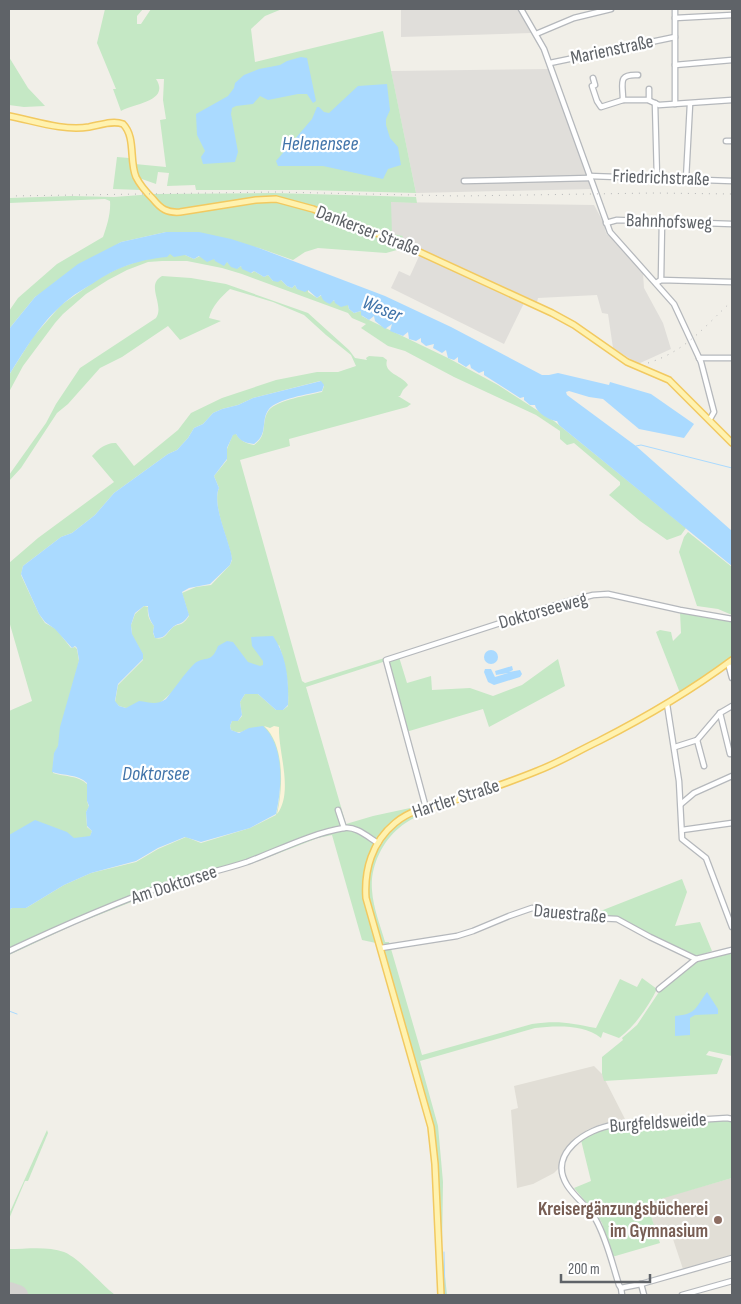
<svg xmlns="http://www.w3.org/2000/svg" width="741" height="1304" font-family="'Sofia Sans Condensed',sans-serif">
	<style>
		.industrial { fill: #e0deda }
		.education { fill: #e1ded6 }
		.green { fill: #c5e8c5 }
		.sand { fill: #fbf3d9 }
		.water { fill: #aadaff }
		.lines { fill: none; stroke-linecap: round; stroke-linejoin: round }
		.stream { stroke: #aadaff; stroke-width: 1 }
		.runway { stroke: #d4d3d0; stroke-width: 20 }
		.minor-casing { stroke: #b5b8bc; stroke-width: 7 }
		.major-casing { stroke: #f2c960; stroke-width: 8 }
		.minor { stroke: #fff; stroke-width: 4.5 }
		.major { stroke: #fff2af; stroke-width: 5 }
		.rail { stroke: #b6b7b8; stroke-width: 1; stroke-dasharray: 1 6; stroke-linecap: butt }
		.education-dot { fill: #8d6e63; stroke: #fff; stroke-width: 2 }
		.labels { text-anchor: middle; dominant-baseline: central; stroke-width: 4.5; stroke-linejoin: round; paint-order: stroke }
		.street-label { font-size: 19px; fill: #5f6368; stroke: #fff }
		.education-label { font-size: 19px; font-weight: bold; fill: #785e54; stroke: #fff; text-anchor: end }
		.water-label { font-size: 20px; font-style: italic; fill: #4174aa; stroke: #fff }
	</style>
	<rect width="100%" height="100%" fill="#f1efe8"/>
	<g class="industrial">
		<path d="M401 9H518L531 33 401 37Z"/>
		<path d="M550 69 592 189 416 193 391 71Z"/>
		<path d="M391 202 594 205 606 227 605 230 607 235 609 234 643 273 644 288 663 323 671 349 638 364 613 348 608 314 602 313 597 295 538 298 537 302 384 232Z"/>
		<path d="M421 252 524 303 504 344 391 288 399 271 410 276Z"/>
	</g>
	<g class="education">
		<path d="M594 1066 602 1074 626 1121 601 1124 587 1130 568 1146 562 1155 558 1169 554 1173 533 1184 517 1188 511 1110 518 1108 514 1086Z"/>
		<path d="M732 1178V1256L683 1269 671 1233 663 1234 655 1229 647 1202Z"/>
	</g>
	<g class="green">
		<path d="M105 9H143L137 16V24H141L151 9H282L265 16 251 29 255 62 383 31 416 193 305 190H196L195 185 167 186 169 173 158 172 156 184 139 178 135 164 166 167 160 120 166 119 163 100 164 79H156C171 102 131 104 121 111L113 89H116L97 43Z"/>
		<path d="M9 57 28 88 45 106 24 107 9 105Z"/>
		<path d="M117 157 129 158 132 176 141 190 113 189Z"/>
		<path d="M273 193 416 197 417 203 391 202 392 234 403 236 397 250 386 253 318 248 305 252 293 260 259 248 166 232 121 242 35 297 9 329V311L18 298 57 264 103 237C107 226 111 213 110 201L105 199 9 203V198L71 196 114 197 154 194Z"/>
		<path d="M170 254 185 255 194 259 200 256 227 262 238 268 241 266 252 273 254 271 264 277 268 275 273 281 281 280 287 286 292 288 295 285 297 289 308 290V292L317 298 322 295V297L348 305 349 309 354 313 361 311 362 316 369 320 448 358 498 385 554 421 686 528 681 535 667 540 640 521 609 495 620 485V482L574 443 567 445 560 439V431L536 415 454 377 405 351 388 346 361 328 366 324 352 318 348 313 242 274 222 268 187 261H162L148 262 127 270 108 280 86 294 63 314 55 323 23 366 9 392V375L33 337 61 305 101 277 119 268 139 261Z"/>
		<path d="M162 276 191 278 226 284 308 313 349 350 355 358 367 360 366 358 369 356 383 357 387 360C383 374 402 375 408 385L403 390 400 396H398L411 404 407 407 289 439 290 446 240 460 302 681 305 683 562 602 563 606 519 618 516 621 399 657 407 683 431 676 432 690 470 688 493 696 522 685 558 659 565 686 489 727 483 709 406 732 389 665 383 662 306 687 346 824 373 816 424 805 425 812C416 817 407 821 399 828 382 842 370 867 372 890 373 907 380 925 385 942H389L422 1055 532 1024C558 1020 571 1023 596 1028L620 979 637 987 642 978 657 989C648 1007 635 1026 619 1038L603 1032 601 1038C583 1024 556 1026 535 1028L420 1061 438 1126 443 1182 442 1249 447 1295H439L436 1252 437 1200 430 1132 377 946 376 943 362 940 332 835 318 838 251 864 171 887 149 895 76 924 9 955V910L12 908H26L64 885 91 873 136 862 158 849 186 837 201 843 250 828 276 815C281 796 281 777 278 757L246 730C240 733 237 733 231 730L230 726 232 721H238L242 716 240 702 245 694H258L276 710H283L288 706C289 684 286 666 279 645L264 661V665L261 668 215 654 159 704 126 708 119 706 115 702 118 685 143 660V655L132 635 131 625 135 614 144 606 148 607C147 615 149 620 154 626L153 633 155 638C165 640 166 634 172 628 179 622 181 628 189 616L182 593 196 587 211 585 230 565 232 560 231 554C227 537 212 504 219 488L214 476 227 460V449L233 434H236C241 441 245 443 254 445 269 435 260 422 269 410 277 400 309 395 322 392L324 386 320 381 253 398 238 405 222 409 213 413 203 424 194 428 188 438 177 450 168 454 114 493 95 515 72 533 61 537 23 566 21 575 39 614 45 623 56 629 71 648 75 647 77 649 79 661 58 747 54 754 53 773C65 777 77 775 87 784V801L89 807 86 812 87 827 92 831 90 837 74 839 9 836V711L32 701 9 621V563L38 538 114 482 92 456C98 449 107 442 116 443L134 466 178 430 191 413 222 398 276 380 317 372H338L356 366 351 355 326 335 304 315 273 302 230 289C221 297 212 306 209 318L221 321 180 340 168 326 122 357 100 368 68 404 57 413 21 468 9 481V475L46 423 56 404 80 368 156 318C165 305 145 285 162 276Z"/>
		<path d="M688 532 732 567V615L718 609 697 606 679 552 684 537Z"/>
		<path d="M680 612 732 621V657L680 693 656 632 660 630 671 632 673 641 681 633Z"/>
		<path d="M682 879 687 892 675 926 700 922 712 951 698 956 694 955C680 949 666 942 651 935 630 925 623 916 597 917L598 912Z"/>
		<path d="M732 951V1056L709 1051 706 1055 723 1059 717 1074 604 1081 602 1074V1057L623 1040 622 1038 637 1025 661 989 696 960Z"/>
		<path d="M727 1120 732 1122V1178L647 1203 648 1205 652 1204 653 1208 649 1210 660 1243 612 1257 602 1223 597 1215 574 1188 591 1181 581 1140 590 1133 610 1127Z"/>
		<path d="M47 1130 48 1133 28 1181H25L9 1219V1214Z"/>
		<path d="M9 1249C26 1249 48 1246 64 1252 79 1258 101 1284 115 1295H9Z"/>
	</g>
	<path class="sand" d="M264 726 270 728 274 726 279 727C278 752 294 792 277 814 283 789 285 745 264 726Z"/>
	<g class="water">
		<path d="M301 57 307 58 316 101 313 103 307 94H298L268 100 260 96 253 104 236 106 232 108 231 114 238 152 235 162 203 164 201 157 205 151 197 135 196 114 228 96 234 88 235 83 244 75 259 69 280 65 287 61Z"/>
		<path d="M387 84 390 110 386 119V125L390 138 398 147 401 165 388 169 383 179 323 166H278L276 161 312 119 317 107H319L324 112 329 113 358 86Z"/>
		<path d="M166 232H199L231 239 259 248 385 296 451 327 542 375H549L558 373 609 385 610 382 651 394 694 424 684 438 639 429 603 399 589 397 569 391 566 392 567 395 636 446 732 531V566L559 425 557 421C550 421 536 412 535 405H530L524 400V397L520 398 484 375V371L479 373 471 368 470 364 466 367 458 362V357L454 360 448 358 446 350 442 353 433 348 434 344 426 346 421 342V338L416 341 409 339 408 332 403 336 390 331 392 324 385 329 375 321 374 316 369 320 361 315V311L354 313 349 309 348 305 341 307 335 303 334 300 330 304C325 302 322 300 321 295L317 298 308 290 305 292 297 289 295 285 292 288 287 286 281 280 278 282 273 281 268 275 264 277 254 271 251 273 242 269 241 266 237 269 231 267 227 262 224 266 215 261 214 259 207 262 199 256 194 259 185 255 174 257 170 254 167 257C137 260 117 267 92 284 84 289 76 293 69 299 43 319 26 348 9 375V329L35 297 78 264 121 242Z"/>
		<path d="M321 381 324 385 322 391C309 394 277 399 269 409 260 421 269 434 254 444 245 443 240 441 236 434L233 435 227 448V459L214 476 219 488C212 503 227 536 231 553L232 559 230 565 210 584 189 588 182 592 189 615C181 627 179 621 172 628 166 633 165 639 155 638L153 632 154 626C149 619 148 614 148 606H144L135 613 131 625 132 634 143 654V659L118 684 115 701 119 706 126 708 139 701C150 702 155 706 166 699 175 688 184 674 194 664 204 655 211 665 218 646L227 641 233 642 248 662 260 666 263 665V661L252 646 251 637 273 636C287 656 289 681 288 705L283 710H276L258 694H245L240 702 242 715 238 721H232L230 726 231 730 239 733 249 728 263 726C285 746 282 788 276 814L250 828 201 842 185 837 158 848 136 861 91 873 64 885 26 908H12L9 910V835L35 820 67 832 74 838 90 836 92 831 87 826 86 812 89 806 87 801V783C77 774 65 776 52 772L54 753 58 746 60 727 79 660 77 648 75 646 72 648 55 629 45 622 39 614 21 574 23 566 61 537 72 533 95 515 114 493 168 454 177 450 188 438 194 428 203 424 213 413 222 409 238 405 253 398Z"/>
		<circle cx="491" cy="657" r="7"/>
		<path d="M512 666 513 670 509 672 520 670 522 674 520 677 494 685 488 682 484 672 485 669H491L495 677 508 673 496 675 495 671Z"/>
		<path d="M707 992 718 1009V1014L695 1015 690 1018V1035L675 1036V1016C697 1014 695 1008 707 992Z"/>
	</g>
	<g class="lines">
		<g class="stream">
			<path d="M636 446 641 445 732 468"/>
			<path d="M9 1011 17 1014"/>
			<path d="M444 1252 445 1295"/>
		</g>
		<path class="runway" d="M9 1292 18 1295"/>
		<defs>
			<g id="minor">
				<path d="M521 9 544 49 610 232 674 304 701 362 714 412 710 419"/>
				<path d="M675 18 732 15"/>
				<path d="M536 34 574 18 611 9"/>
				<path d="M550 63 675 37"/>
				<path d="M675 65 732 60"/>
				<path d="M593 78 595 85 592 86 597 101 601 107 623 100H648L659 105 732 100"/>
				<path d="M649 89V100"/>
				<path d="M623 100C623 83 617 74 638 75"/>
				<path d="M655 103 657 178"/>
				<path d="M675 104V9"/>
				<path d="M726 141H732"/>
				<path d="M589 176 732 181"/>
				<path d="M686 179 690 104"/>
				<path d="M464 181 590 178"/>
				<path d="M606 223 617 220 732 224"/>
				<path d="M661 280 662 222"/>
				<path d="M656 283 661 280 732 282"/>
				<path d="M699 358H732"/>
				<path d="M728 663 732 678"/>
				<path d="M667 704 679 781 682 839 706 858 732 927"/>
				<path d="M720 713 730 754"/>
				<path d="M697 740 704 766"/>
				<path d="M675 747 697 740 720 713 732 706"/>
				<path d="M681 804 694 793 732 776"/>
				<path d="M426 808 386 660 562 603 593 595 608 594 680 610 732 619"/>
				<path d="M338 810 344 828"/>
				<path d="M682 830 732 823"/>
				<path d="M381 948 457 936 473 931 509 916 532 908 574 917 617 919 650 937 696 959 732 950"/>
				<path d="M9 951C60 927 112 904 166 885 193 876 220 871 247 862 277 851 312 833 344 828 356 826 368 837 378 843"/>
				<path d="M659 989 696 959"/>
				<path d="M641 1284 644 1295"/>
				<path d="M621 1288 641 1284 732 1258"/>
				<path d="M622 1295 621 1288 619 1285C612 1263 607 1240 596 1220 588 1206 575 1198 567 1185 547 1153 588 1128 614 1125L727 1118 732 1119"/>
				<path d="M682 1295 732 1281"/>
			</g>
			<g id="major">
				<path d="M9 116C35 121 62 131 89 127 100 125 113 120 123 124 136 137 129 161 136 177 140 185 147 193 153 199 161 209 167 213 180 212L256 200 276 199 313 209 389 238 552 313 574 325 627 362 669 380 732 443"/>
				<path d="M441 1295 435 1164 431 1127 366 898C364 870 372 842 395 823 415 806 444 804 469 796 492 788 515 780 537 771 558 763 578 751 599 741 646 717 689 692 732 660"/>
			</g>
		</defs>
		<use href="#minor" class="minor-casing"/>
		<use href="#major" class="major-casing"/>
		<use href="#minor" class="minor"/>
		<use href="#major" class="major"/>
		<g class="rail">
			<path d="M9 196 275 192 460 196 655 193 732 194"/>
			<path d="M648 363C686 351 704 327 732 301"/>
		</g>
	</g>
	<circle class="education-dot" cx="718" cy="1220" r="5"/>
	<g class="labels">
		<g class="street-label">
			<text transform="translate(612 50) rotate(-12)">Marienstraße</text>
			<text transform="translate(661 178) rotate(2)">Friedrichstraße</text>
			<text transform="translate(669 222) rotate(2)">Bahnhofsweg</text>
			<text transform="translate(368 231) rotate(21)">Dankerser Straße</text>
			<text transform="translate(543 611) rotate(-16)">Doktorseeweg</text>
			<text transform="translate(456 799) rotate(-18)">Hartler Straße</text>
			<text transform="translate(174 885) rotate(-18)">Am Doktorsee</text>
			<text transform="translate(570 914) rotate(5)">Dauestraße</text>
			<text transform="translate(658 1123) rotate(-4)">Burgfeldsweide</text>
		</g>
		<g class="education-label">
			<text x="708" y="1209">Kreisergänzungsbücherei<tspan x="708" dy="22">im Gymnasium</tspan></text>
		</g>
		<g class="water-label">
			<text x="320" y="144">Helenensee</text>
			<text transform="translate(382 309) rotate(22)">Weser</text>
			<text x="156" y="774">Doktorsee</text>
		</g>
	</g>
	<rect width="741" height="1304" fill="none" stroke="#5f6368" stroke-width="20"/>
	<path d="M561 1274v8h89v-8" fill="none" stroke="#5f6368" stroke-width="2.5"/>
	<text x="568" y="1274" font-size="15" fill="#5f6368" stroke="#ffffff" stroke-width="4" paint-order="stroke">200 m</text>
</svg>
